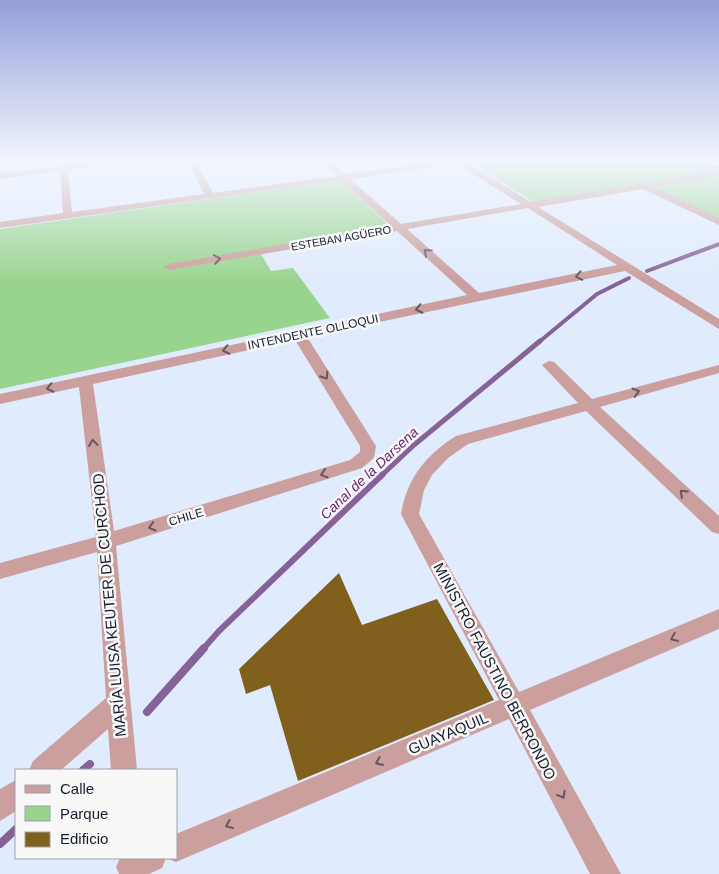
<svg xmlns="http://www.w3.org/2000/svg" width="719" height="874" font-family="Helvetica,sans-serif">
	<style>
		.green { fill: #99d48f }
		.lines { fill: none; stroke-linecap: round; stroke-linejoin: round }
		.stream-far4 { stroke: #876296; stroke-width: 2.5 }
		.stream-far3 { stroke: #876296; stroke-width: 4 }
		.stream-far2 { stroke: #876296; stroke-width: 5 }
		.stream-far1 { stroke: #876296; stroke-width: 6 }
		.stream { stroke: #876296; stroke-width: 8 }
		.building { fill: #81601d }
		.minor { fill: #ca9f9d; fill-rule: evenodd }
		.oneway { stroke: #665860 }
		.labels { text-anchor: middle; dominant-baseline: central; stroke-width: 5; stroke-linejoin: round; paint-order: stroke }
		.far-street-label { font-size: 11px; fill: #141d2e; stroke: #f8f8f8 }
		.street-label { font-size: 12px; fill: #141d2e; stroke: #f8f8f8 }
		.water-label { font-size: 14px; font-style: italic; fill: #662173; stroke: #f8f8f8 }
		.near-street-label { font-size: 15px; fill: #141d2e; stroke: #f8f8f8 }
	</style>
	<rect width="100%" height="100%" fill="#e0ebfd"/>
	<g class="green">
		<path d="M486 160H700L719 168V219L645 184 535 203 470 162Z"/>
		<path d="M341 180 393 229 260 252 271 271 293 268 330 318 0 389V229Z"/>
	</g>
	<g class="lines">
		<path class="stream-far4" d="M699 160 719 168"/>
		<g class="stream-far3">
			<path d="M647 271 719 244"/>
			<path d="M539 342 597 294 629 278"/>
		</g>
		<path class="stream-far2" d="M382 475 414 445 540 341"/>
		<path class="stream-far1" d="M203 649 219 631 383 474"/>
		<g class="stream">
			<path d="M147 712 204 648"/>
			<path d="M83 770 90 764"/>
			<path d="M0 844 16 829"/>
		</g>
	</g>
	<path class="building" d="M339 573 362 625 437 599 494 700 298 781 270 685 246 694 239 669Z"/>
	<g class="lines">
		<g class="minor">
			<path d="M59 160H67L68 166 117 160H141L137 162 68 170 72 212 204 194 187 160H195L213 193 336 176 320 160H329L345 174 450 160H471L466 162 531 202 710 172 684 160H695L719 170V175L654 187 719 218V225L643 189 538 207 719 319V329L625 271 307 337 376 446 374 458 362 468 116 546 137 770H111L108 729 61 770H29L33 761 106 698 97 552 0 579V563L96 537 79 387 0 404V394L467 295 397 231 169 270 163 267 169 264 391 226 341 180 0 228V222L63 213 60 171 0 179V173L60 167ZM457 164 521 204 401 224 350 179ZM528 208 617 265 479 293 407 229ZM295 340 360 446V452L350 460 114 531 93 384Z"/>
			<path d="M549 361 554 362 592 399 719 365V373L600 407 719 516V534L712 532 586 411 468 444 448 458 432 475 424 490 419 514 519 692 719 609V629L530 710 621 874H590L509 719 176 862 166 858 162 868 149 874H119L116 867 120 858H176V834L499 700 401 514C407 478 426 455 456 436L578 403 542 365Z"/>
			<path d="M16 780V811L0 821V789Z"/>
		</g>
	</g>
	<defs><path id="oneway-chevron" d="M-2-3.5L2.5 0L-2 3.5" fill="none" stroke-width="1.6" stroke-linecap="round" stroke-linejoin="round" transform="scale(1.25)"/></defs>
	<g class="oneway">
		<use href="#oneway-chevron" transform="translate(427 252) rotate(-138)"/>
		<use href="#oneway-chevron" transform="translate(217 259) rotate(-10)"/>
		<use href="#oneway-chevron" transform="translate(579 276) rotate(169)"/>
		<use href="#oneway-chevron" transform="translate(419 309) rotate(168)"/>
		<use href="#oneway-chevron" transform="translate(226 350) rotate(168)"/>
		<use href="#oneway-chevron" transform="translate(325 376) rotate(58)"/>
		<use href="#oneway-chevron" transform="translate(50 388) rotate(168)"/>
		<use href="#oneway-chevron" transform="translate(636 392) rotate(-16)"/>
		<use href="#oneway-chevron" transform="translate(93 443) rotate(-97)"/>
		<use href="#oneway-chevron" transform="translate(324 474) rotate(163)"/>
		<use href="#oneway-chevron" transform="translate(683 493) rotate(-137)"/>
		<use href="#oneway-chevron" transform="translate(152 527) rotate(163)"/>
		<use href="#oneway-chevron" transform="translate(674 638) rotate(157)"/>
		<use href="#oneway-chevron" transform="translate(379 762) rotate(157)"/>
		<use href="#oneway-chevron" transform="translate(562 795) rotate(61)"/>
		<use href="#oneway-chevron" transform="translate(229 825) rotate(157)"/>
	</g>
	<linearGradient id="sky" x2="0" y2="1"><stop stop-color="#959fd9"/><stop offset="0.57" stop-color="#f1f6fe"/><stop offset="1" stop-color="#f1f6fe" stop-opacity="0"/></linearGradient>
	<rect width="719" height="282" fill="url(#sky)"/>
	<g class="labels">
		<g class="far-street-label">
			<text transform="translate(341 238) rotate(-10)">ESTEBAN AGÜERO</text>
		</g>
		<g class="street-label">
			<text transform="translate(313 332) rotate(-12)">INTENDENTE OLLOQUI</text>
			<text transform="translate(186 517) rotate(-17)">CHILE</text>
		</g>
		<g class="water-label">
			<text transform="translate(369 473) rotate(-43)">Canal de la Darsena</text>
		</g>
		<g class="near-street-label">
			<text transform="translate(109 605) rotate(-95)">MARÍA LUISA KEUTER DE CURCHOD</text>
			<text transform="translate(495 671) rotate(62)">MINISTRO FAUSTINO BERRONDO</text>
			<text transform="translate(448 733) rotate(-23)">GUAYAQUIL</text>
		</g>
	</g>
	<rect x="15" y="769" width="162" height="90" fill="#f8f8f8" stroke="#9da0a7"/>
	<rect x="25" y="785" width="25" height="8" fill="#ca9f9d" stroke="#9da0a7"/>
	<text x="60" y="794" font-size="15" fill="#141d2e">Calle</text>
	<rect x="25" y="806" width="25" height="15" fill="#99d48f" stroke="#9da0a7"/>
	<text x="60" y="819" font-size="15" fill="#141d2e">Parque</text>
	<rect x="25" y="832" width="25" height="15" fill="#81601d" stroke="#9da0a7"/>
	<text x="60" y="844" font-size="15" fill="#141d2e">Edificio</text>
</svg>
